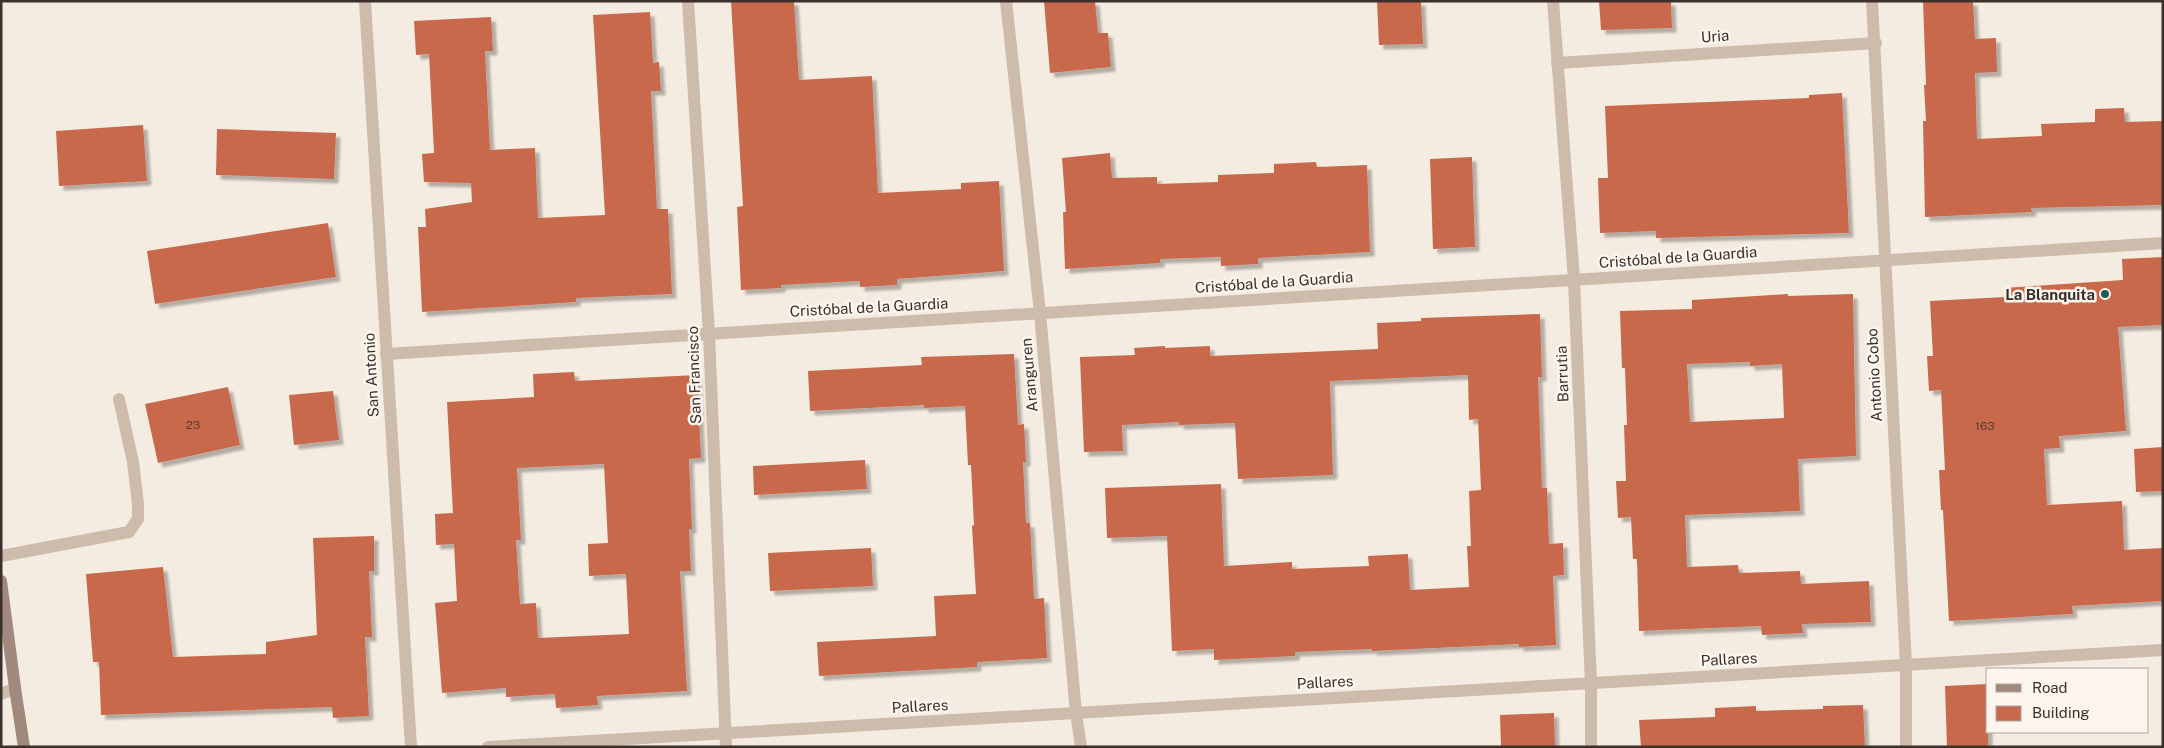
<svg xmlns="http://www.w3.org/2000/svg" width="2164" height="748" font-family="'Public Sans',sans-serif">
	<style>
		.building { fill: #c8694b; fill-rule: evenodd; filter: url(#shadow) }
		.lines { fill: none; stroke-linecap: round; stroke-linejoin: round }
		.lane { stroke: #cdbbac; stroke-width: 12 }
		.street { stroke: #cdbbac; stroke-width: 12 }
		.secondary { stroke: #a18a7d; stroke-width: 12 }
		.poi-dot { fill: #1f5a5e; stroke: #fbf5ee; stroke-width: 2 }
		.labels { text-anchor: middle; dominant-baseline: central; stroke-width: 5; stroke-linejoin: round; paint-order: stroke }
		.number-label { font-size: 12px; fill: #5e3e33 }
		.street-label { font-size: 15px; fill: #3b302b; stroke: #fbf5ee }
		.poi-label { font-size: 15px; font-weight: bold; fill: #3b302b; stroke: #fbf5ee; text-anchor: end }
	</style>
	<defs>
		<filter id="shadow"><feDropShadow dx="4.5" dy="4.5" stdDeviation="1" flood-color="#0004"/></filter>
	</defs>
	<rect width="100%" height="100%" fill="#f4ebe1"/>
	<g class="building">
		<path d="M731 1H794L799 80 872 76 878 193 961 189V183L999 181 1004 271 897 279V285L860 287V281L781 285V288L741 290 737 207 743 206Z"/>
		<path d="M1044 1H1095L1098 33H1108L1111 67 1050 73Z"/>
		<path d="M1377 1H1421L1423 44 1379 45Z"/>
		<path d="M1599 1H1671L1672 28 1601 30Z"/>
		<path d="M1923 1H1973L1975 39 1996 38 1997 72 1975 73 1977 139 2042 136 2041 124 2095 122V109L2124 108 2125 122 2163 121V205L2031 208 2032 212 1925 217 1923 121H1926L1924 85H1926Z"/>
		<path d="M650 12 653 63 659 62 661 91H651L657 209H668L672 294 576 298V302L422 312 418 227H426L425 209 472 202 471 183 424 182 422 154 434 153 429 54 416 55 414 21 491 17 493 51H485L490 150 535 148 538 218 605 215 593 15Z"/>
		<path d="M1842 93 1849 233 1656 238V231L1600 233 1598 178H1608L1605 106 1809 98V95Z"/>
		<path d="M143 125 147 181 59 186 56 131Z"/>
		<path d="M217 129 336 133 334 179 216 175Z"/>
		<path d="M1110 153 1112 178 1157 177V184L1218 182V175L1274 173V164L1316 162 1317 167 1367 165 1370 252 1258 258V264L1221 266V257L1160 259V263L1065 269 1063 212H1066L1062 158Z"/>
		<path d="M1472 157 1475 247 1433 249 1430 159Z"/>
		<path d="M328 223 336 277 155 304 147 251Z"/>
		<path d="M2163 257V325L2118 327 2126 431 2059 436 2060 448 2044 449 2047 505 2122 501 2124 550 2163 548V601L2072 606 2073 614 1949 621 1943 510H1941L1939 470H1945L1941 390 1929 391 1927 356H1933L1930 301 2005 297 2004 288 2123 280 2122 259Z"/>
		<path d="M1788 294V296L1853 294 1856 456 1798 459 1800 511 1685 515 1687 567 1738 565 1739 573 1800 571 1801 584 1869 581 1871 622 1802 624 1803 633 1762 635 1761 626 1639 631 1637 559H1633L1631 517 1618 518 1616 481H1626L1624 425H1627L1625 368H1622L1620 311 1692 309V300ZM1750 362V366L1782 364 1784 418 1690 422 1687 364Z"/>
		<path d="M1540 314 1542 377H1538L1542 488H1547L1549 544 1563 543 1564 575 1553 576 1556 645 1519 647V644L1372 651V649L1295 652V656L1214 660V649L1172 651 1167 536 1107 538 1105 488 1221 484 1224 566 1292 562V569L1369 566 1368 556 1408 554 1410 590 1469 587 1467 546H1471L1469 491 1481 490 1478 419 1469 420 1468 375 1330 381 1333 475 1238 479 1235 423 1179 425V422L1122 425 1123 451 1084 452 1080 357 1135 355 1134 348 1165 346V348L1210 346V356L1378 349 1377 323 1421 321V318Z"/>
		<path d="M1014 354 1018 425 1024 424 1026 462H1023L1026 523H1030L1034 599 1044 598 1047 658 977 662V667L819 676 817 642 936 636 934 596 976 594 972 526 974 525 971 465H968L965 406 924 408V405L810 411 808 371 922 365 921 357Z"/>
		<path d="M574 372 575 381 697 375 701 458 689 459 692 529H689L691 571H680L687 691 597 696 598 705 556 708 555 694 506 697V688L442 693 435 603 457 601 454 544 436 545 435 514 453 513 447 402 534 397 533 374ZM604 464 608 543 588 544 589 576 626 574 629 634 538 638 536 603 520 604 516 540H521L517 468Z"/>
		<path d="M228 387 240 445 158 463 145 404Z"/>
		<path d="M333 391 339 440 294 445 289 395Z"/>
		<path d="M2163 447V491L2136 492 2134 449Z"/>
		<path d="M865 460 867 489 754 495 753 466Z"/>
		<path d="M374 536V571H369L372 637H365L369 716 333 718 332 707 101 715 99 662H93L86 574 163 567 173 657 266 654V642L317 635 313 538Z"/>
		<path d="M871 548 873 586 770 591 768 553Z"/>
		<path d="M1988 684V747H1947L1945 686Z"/>
		<path d="M1863 705 1865 747H1641L1639 720 1715 717V708L1756 706V711L1823 709V706Z"/>
		<path d="M1554 713 1555 747H1501L1500 715Z"/>
	</g>
	<g class="lines">
		<path class="lane" d="M1 556 129 532 138 519V504L133 462 119 399"/>
		<g class="street">
			<path d="M365 1 411 747"/>
			<path d="M688 1 709 334 726 747"/>
			<path d="M1006 1 1040 313 1076 713 1081 747"/>
			<path d="M1553 1 1574 280 1591 684V747"/>
			<path d="M1872 1 1906 665V747"/>
			<path d="M1557 63 1876 43"/>
			<path d="M386 354 2163 243"/>
			<path d="M1 694 15 688"/>
			<path d="M488 747 2163 650"/>
		</g>
		<path class="secondary" d="M1 581 15 688 24 747"/>
	</g>
	<circle class="poi-dot" cx="2105" cy="294" r="5"/>
	<g class="labels">
		<g class="number-label">
			<text x="193" y="425">23</text>
			<text x="1985" y="426">163</text>
		</g>
		<g class="street-label">
			<text transform="translate(1715 36) rotate(-4)">Uria</text>
			<text transform="translate(1678 257) rotate(-4)">Cristóbal de la Guardia</text>
			<text transform="translate(1274 282) rotate(-4)">Cristóbal de la Guardia</text>
			<text transform="translate(869 307) rotate(-3)">Cristóbal de la Guardia</text>
			<text transform="translate(1562 374) rotate(-92)">Barrutia</text>
			<text transform="translate(371 375) rotate(-93)">San Antonio</text>
			<text transform="translate(694 375) rotate(-92)">San Francisco</text>
			<text transform="translate(1029 375) rotate(-95)">Aranguren</text>
			<text transform="translate(1874 375) rotate(-93)">Antonio Cobo</text>
			<text transform="translate(1729 659) rotate(-3)">Pallares</text>
			<text transform="translate(1325 682) rotate(-3)">Pallares</text>
			<text transform="translate(920 706) rotate(-3)">Pallares</text>
		</g>
		<g class="poi-label">
			<text x="2095" y="294">La Blanquita</text>
		</g>
	</g>
	<rect width="2164" height="748" fill="none" stroke="#3b302b" stroke-width="5"/>
	<rect x="1986" y="668" width="162" height="65" fill="#fbf5ee" stroke="#aea6a0"/>
	<rect x="1996" y="684" width="25" height="8" fill="#a18a7d" stroke="#aea6a0"/>
	<text x="2032" y="693" font-size="15" fill="#3b302b">Road</text>
	<rect x="1996" y="706" width="25" height="15" fill="#c8694b" stroke="#aea6a0"/>
	<text x="2032" y="718" font-size="15" fill="#3b302b">Building</text>
</svg>
